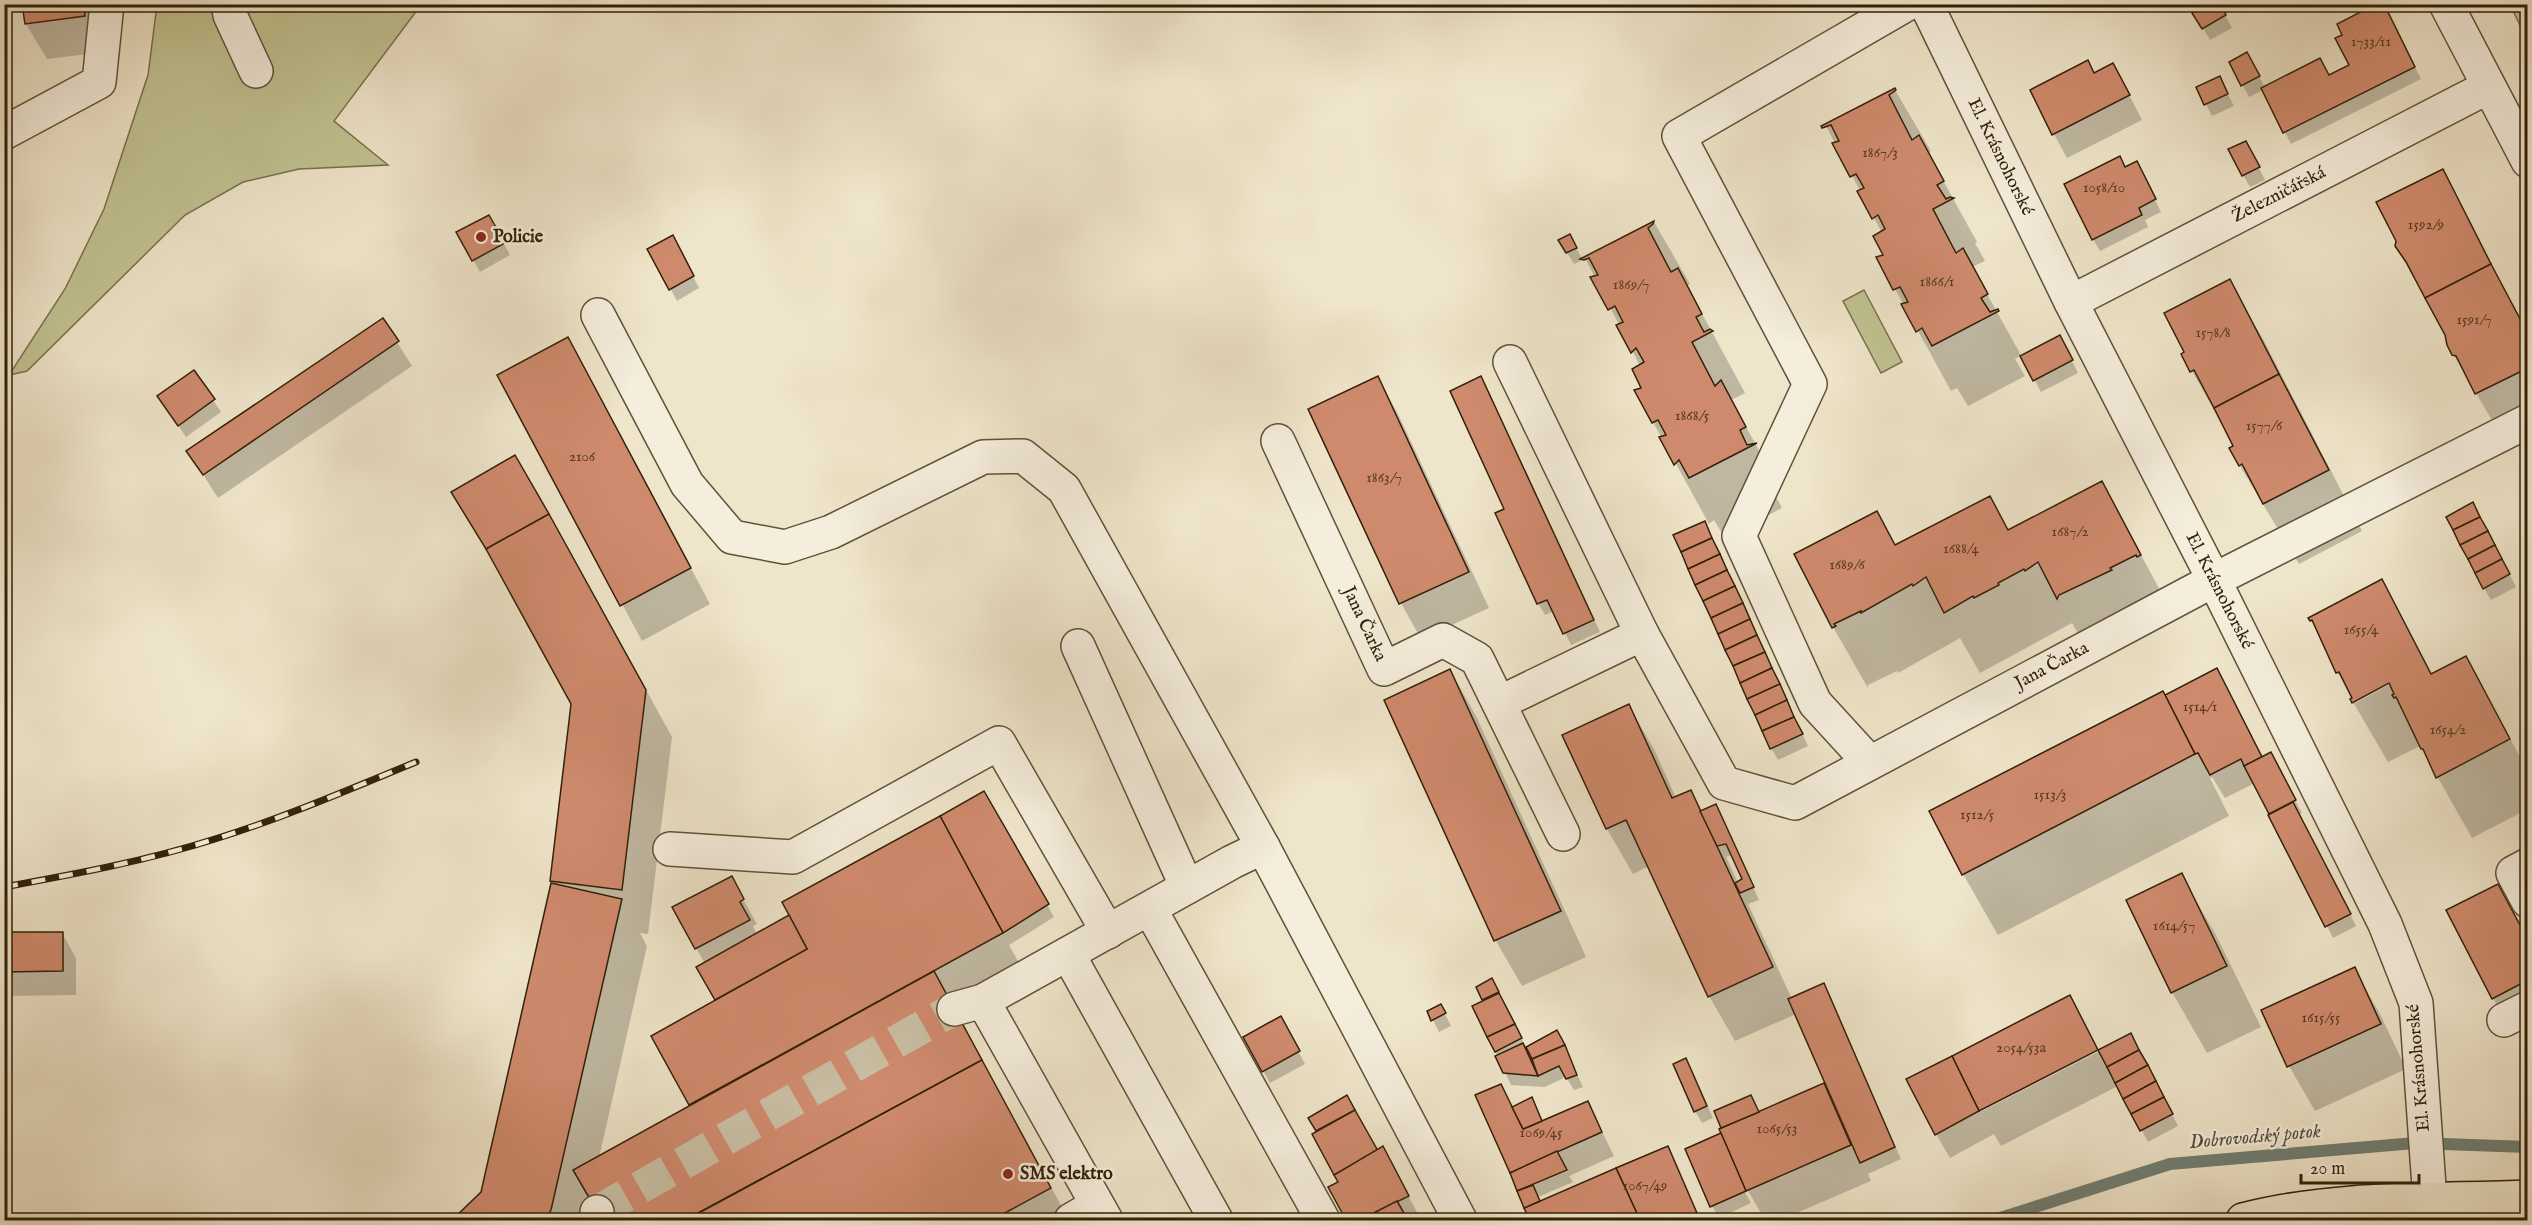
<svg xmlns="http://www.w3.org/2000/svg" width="2532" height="1225" font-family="'IM FELL English',serif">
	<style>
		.green { fill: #c1c291; stroke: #79714c; stroke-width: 1.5 }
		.shadow { fill: #0003; fill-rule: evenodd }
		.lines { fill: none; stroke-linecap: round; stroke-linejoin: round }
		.stream { stroke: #707f74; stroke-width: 12 }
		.building { fill: #cf8a6d; stroke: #312007; stroke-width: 1.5 }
		.minor-tunnel { stroke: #c9bea3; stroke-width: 33; stroke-dasharray: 33 16; stroke-linecap: butt }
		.minor-casing { stroke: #605138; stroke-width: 36 }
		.major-casing { stroke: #312007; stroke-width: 36 }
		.minor { stroke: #f5eedd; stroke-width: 33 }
		.major { stroke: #efe5ca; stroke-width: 33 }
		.rail-casing { stroke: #312007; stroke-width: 7 }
		.rail { stroke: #f5eedd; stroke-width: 4.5; stroke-dasharray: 14; stroke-linecap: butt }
		.poi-dot { fill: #8f2418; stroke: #f5eedd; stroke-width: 2 }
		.labels { text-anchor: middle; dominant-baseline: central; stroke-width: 5; stroke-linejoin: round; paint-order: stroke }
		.number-label { font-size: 15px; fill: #583a20 }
		.street-label { font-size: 18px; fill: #312007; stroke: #f5eedd }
		.poi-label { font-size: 18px; font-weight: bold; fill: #312007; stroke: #f5eedd; text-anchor: start }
		.water-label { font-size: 20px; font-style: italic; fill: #504f3d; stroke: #f5eedd }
	</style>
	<rect width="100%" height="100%" fill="#efe5ca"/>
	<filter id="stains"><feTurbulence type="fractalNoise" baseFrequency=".00333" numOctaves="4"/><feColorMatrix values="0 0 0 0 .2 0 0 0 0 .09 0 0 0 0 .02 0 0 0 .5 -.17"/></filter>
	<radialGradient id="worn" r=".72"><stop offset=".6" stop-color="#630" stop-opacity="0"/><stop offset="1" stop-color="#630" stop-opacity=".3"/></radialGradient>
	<g class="green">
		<path d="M157 5H421L334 121 388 165 299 169 243 182 185 215 27 371 9 375 65 289 104 209 148 75Z"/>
		<path d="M2510 5H2527V29L2523 31Z"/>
		<path d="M1864 290 1902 362 1881 373 1843 301Z"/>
	</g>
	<g class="shadow">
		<path d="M24 4H99L105 52 47 59 26 24Z"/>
		<path d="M2219 4 2232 28 2210 40 2194 13Z"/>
		<path d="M2389 15 2421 79 2291 144 2263 90 2249 97 2231 63 2254 66 2265 88 2329 76 2351 66Z"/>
		<path d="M2219 78 2234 106 2212 116 2198 88Z"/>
		<path d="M2126 89 2142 120 2067 158 2054 134Z"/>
		<path d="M1895 90 1931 151 1928 153 1977 242 1975 243 1985 261 1972 267 2022 357 2066 349 2078 373 2041 392 2021 355 2015 359 2025 376 1968 406 1957 388 1951 391 1878 258 1885 256 1882 233 1826 126Z"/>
		<path d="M2252 154 2265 180 2250 187 2243 175Z"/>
		<path d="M2126 169 2143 175 2161 212 2145 220 2148 227 2100 251 2093 239Z"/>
		<path d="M2442 171 2528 333V413L2497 429 2448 345 2446 335 2396 246Z"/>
		<path d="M489 217 510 255 480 272 458 233Z"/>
		<path d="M1654 222 1690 284 1687 286 1745 393 1731 400 1780 488 1773 491 1782 508 1725 538 1714 520 1709 524 1653 422 1643 388 1640 366 1586 260V258Z"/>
		<path d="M1569 236 1583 260 1574 264 1560 241Z"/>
		<path d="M649 249H679L699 288 677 301Z"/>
		<path d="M2230 281 2264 341 2362 531 2299 564 2240 466 2231 448 2235 447 2192 371Z"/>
		<path d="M383 320 412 366 218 498 188 451Z"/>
		<path d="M194 372 221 412 186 437 159 397Z"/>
		<path d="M588 375 710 604 642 641 499 376Z"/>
		<path d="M1378 378 1398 414 1489 608 1421 639 1401 603 1310 410Z"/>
		<path d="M1487 390 1600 632 1571 645 1554 611 1545 615 1538 603 1506 510Z"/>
		<path d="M2102 483 2174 616 2092 658 2072 623 1980 673 1960 638 1898 673 1897 671 1868 685V688L1833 627 1796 554 1877 513 1896 546 2008 532Z"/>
		<path d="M2479 516 2516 587 2491 600 2484 588Z"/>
		<path d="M1704 523 1808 746 1778 760 1771 748Z"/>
		<path d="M575 561 672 737 648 934 640 933 647 946 599 1158 691 1106 653 1036 717 1000 699 967 705 964 674 908 731 878 757 924 753 926 757 935 791 916 983 793 1054 917 1009 945 1028 979 958 1017 1069 1220H454L482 1193 552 883 573 704Z"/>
		<path d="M2382 581 2433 675 2465 658 2528 771V809L2472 838 2420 746 2388 762 2353 702 2310 618ZM2395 679 2396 681 2355 703V699Z"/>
		<path d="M1450 670 1476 716 1586 957 1522 986 1496 941 1386 701Z"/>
		<path d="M2216 670 2263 758 2277 765 2302 813 2299 815 2356 926 2333 938 2255 783 2225 798 2212 777 2210 778 2229 816 1998 935 1963 874 2164 697Z"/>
		<path d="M1629 706 1655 751 1676 798 1690 792 1702 812 1716 806 1722 818 1759 900 1748 904 1792 999 1823 985 1901 1159 1868 1174 1871 1181 1780 1220H1765L1744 1184 1741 1185 1751 1203 1719 1218 1712 1206 1723 1128 1716 1112 1751 1097 1759 1113 1830 1091 1796 1014 1735 1041 1709 996 1649 866 1633 874 1607 829 1564 735ZM1733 855 1744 880 1738 883 1726 857Z"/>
		<path d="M2181 875 2216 935 2261 1027 2207 1053 2172 992Z"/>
		<path d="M2498 886 2528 939V1026L2513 1034 2493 998Z"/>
		<path d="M4 933H62L76 958V995L4 996Z"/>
		<path d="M2354 969 2380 1014 2406 1069 2315 1111 2289 1066Z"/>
		<path d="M1491 980 1527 1049 1557 1032 1583 1087 1574 1090 1566 1077 1545 1087 1511 1085 1474 1006 1485 1001 1478 988Z"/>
		<path d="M2069 997 2098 1049 1980 1109V1112L2131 1035 2178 1126 2148 1142 2118 1086 2001 1146 1994 1134 1950 1158 1936 1134Z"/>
		<path d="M1441 1006 1451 1026 1439 1032 1433 1020Z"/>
		<path d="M1280 1018 1305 1064 1270 1083 1245 1038Z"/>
		<path d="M1692 1071 1713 1118 1702 1123 1695 1111Z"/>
		<path d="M1500 1086 1513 1108 1538 1111 1543 1122 1588 1103 1614 1156 1569 1176 1573 1182 1538 1197 1541 1202 1667 1148 1701 1220H1532L1512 1174Z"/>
		<path d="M1347 1098 1377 1151 1396 1172 1421 1220H1348L1330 1188 1340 1183 1310 1118Z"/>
	</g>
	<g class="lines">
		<path class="stream" d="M1994 1220 2170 1164 2415 1143 2528 1147"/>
	</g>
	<g class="building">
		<path d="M22 4H84L85 16 25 24Z"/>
		<path d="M2207 4H2220L2226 15 2202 29 2192 13Z"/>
		<path d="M2376 4H2384L2415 67 2283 133 2261 88 2320 58 2329 75 2349 65 2335 38 2342 35 2337 24Z"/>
		<path d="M2247 52 2260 76 2241 86 2229 62Z"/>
		<path d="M2088 60 2094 73 2113 63 2130 95 2052 135 2030 90Z"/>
		<path d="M2220 76 2228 94 2204 105 2196 87Z"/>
		<path d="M1895 88 1896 90 1889 95 1912 140 1919 135 1944 181 1937 185 1946 199 1950 197 1954 198 1933 209 1956 253 1963 248 1988 294 1981 298 1990 312 1998 309 1999 311 1932 346 1922 328 1916 332 1901 304 1908 302 1900 287 1893 290 1876 257 1883 255 1873 236 1885 229 1878 215 1872 219 1857 191 1864 188 1856 174 1850 177 1832 143 1839 141 1831 125 1822 128 1821 126Z"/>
		<path d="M2246 141 2260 167 2242 176 2228 149Z"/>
		<path d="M2120 156 2125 167 2137 161 2156 199 2139 208 2142 215 2092 240 2064 184Z"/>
		<path d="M2443 169 2491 264 2425 298 2406 262 2395 246 2396 241 2376 202Z"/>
		<path d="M489 215 505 243 472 261 456 232Z"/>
		<path d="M1654 221 1653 224 1648 228 1671 272 1678 268 1702 314 1696 317 1704 332 1710 329 1713 331 1692 342 1715 386 1721 380 1746 427 1740 430 1747 445 1757 443 1689 478 1679 460 1674 465 1659 437 1666 435 1658 420 1652 423 1634 390 1641 388 1632 369 1644 362 1636 348 1631 353 1616 325 1623 322 1615 306 1608 310 1590 277 1598 275 1589 258 1584 260 1580 259Z"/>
		<path d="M1570 234 1577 248 1566 253 1558 240Z"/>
		<path d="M673 235 694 276 669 290 647 249Z"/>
		<path d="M2491 264 2528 334V368L2475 394 2456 356 2452 355 2447 345 2445 335 2425 298Z"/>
		<path d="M2230 279 2279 374 2214 408 2194 370 2190 372 2181 354 2184 352 2164 313Z"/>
		<path d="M383 318 399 341 203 475 186 451Z"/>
		<path d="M2060 335 2073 360 2033 381 2020 356Z"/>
		<path d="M568 337 691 568 620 606 497 375Z"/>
		<path d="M194 370 215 399 178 426 157 396Z"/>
		<path d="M2279 374 2329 470 2263 504 2242 464 2239 466 2229 448 2233 446 2214 408Z"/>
		<path d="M1378 376 1469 572 1399 604 1308 409Z"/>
		<path d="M1481 376 1594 620 1563 634 1547 600 1537 604 1495 513 1504 509 1450 391Z"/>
		<path d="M515 455 549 514 486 549 451 492Z"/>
		<path d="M2102 481 2141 555 2137 557 2136 555 2110 568 2112 570 2059 595 2057 599 2038 562 2025 571 2024 569 1998 583 1999 585 1974 598 1973 596 1944 613 1926 577 1913 586 1912 584 1861 613V611L1834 624 1836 626 1832 628 1794 554 1877 511 1895 545 1990 496 2008 530Z"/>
		<path d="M2473 502 2480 517 2453 530 2446 517Z"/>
		<path d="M549 514 646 690 622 890 550 881 571 704 486 549Z"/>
		<path d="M2480 517 2488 531 2460 545 2453 530Z"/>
		<path d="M1705 521 1712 538 1681 552 1673 535Z"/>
		<path d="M2488 531 2495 545 2468 559 2460 545Z"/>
		<path d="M1712 538 1720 554 1688 569 1681 552Z"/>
		<path d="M2495 545 2502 559 2475 573 2468 559Z"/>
		<path d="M1720 554 1727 570 1695 585 1688 569Z"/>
		<path d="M2502 559 2510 574 2483 589 2475 573Z"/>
		<path d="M1727 570 1735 586 1703 601 1695 585Z"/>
		<path d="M2382 579 2431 674 2466 656 2510 739 2436 778 2423 749H2421L2396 697 2394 698 2392 695 2394 694 2389 683 2352 703 2350 699 2352 698 2339 672 2336 673 2312 620 2310 621 2308 618Z"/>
		<path d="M1735 586 1743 603 1711 618 1703 601Z"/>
		<path d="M1743 603 1750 619 1718 634 1711 618Z"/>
		<path d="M1750 619 1757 635 1725 650 1718 634Z"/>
		<path d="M1757 635 1765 652 1733 666 1725 650Z"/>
		<path d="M1765 652 1772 668 1740 683 1733 666Z"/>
		<path d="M1772 668 1780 684 1747 699 1740 683Z"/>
		<path d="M2217 668 2262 757 2244 766 2241 759 2210 775 2198 753 2195 754 2165 695Z"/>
		<path d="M1450 669 1561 911 1494 941 1384 700Z"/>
		<path d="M1780 684 1787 700 1755 715 1747 699Z"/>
		<path d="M2163 691 2195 754 1962 875 1929 811Z"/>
		<path d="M1787 700 1794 717 1762 731 1755 715Z"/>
		<path d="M1629 704 1672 798 1691 790 1773 967 1708 997 1626 820 1606 829 1562 735Z"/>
		<path d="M1794 717 1803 734 1770 749 1762 731Z"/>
		<path d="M2271 752 2296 800 2269 814 2244 766Z"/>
		<path d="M984 791 1049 904 1003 933 940 816Z"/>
		<path d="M2293 802 2351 914 2325 927 2268 815Z"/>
		<path d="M1716 804 1754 887 1740 893 1735 883 1742 879 1726 844 1717 846 1700 811Z"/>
		<path d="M940 816 1003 933 689 1105 651 1036 807 949 782 902Z"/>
		<path d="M2182 873 2227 966 2171 993 2126 900Z"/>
		<path d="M732 876 744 899 740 902 750 920 695 949 672 907Z"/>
		<path d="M551 883 622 899 551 1210 545 1220H452L481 1192Z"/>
		<path d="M2498 884 2528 940V980L2492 999 2446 910Z"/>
		<path d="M789 915 807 949 715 1000 696 967Z"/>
		<path d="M4 932H63V971L4 972Z"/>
		<path d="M2355 967 2381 1024 2287 1067 2261 1010Z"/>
		<path d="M934 971 982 1060 685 1220H602L573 1170Z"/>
		<path d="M1492 978 1499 992 1482 1000 1476 987Z"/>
		<path d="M1824 983 1895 1147 1860 1163 1788 999Z"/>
		<path d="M1499 993 1515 1024 1487 1037 1472 1006Z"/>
		<path d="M2070 995 2098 1050 1979 1111 1952 1056Z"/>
		<path d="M1441 1004 1446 1013 1431 1021 1427 1011Z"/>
		<path d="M1281 1016 1300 1051 1262 1072 1243 1037Z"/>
		<path d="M1515 1024 1522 1038 1495 1052 1487 1037Z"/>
		<path d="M1557 1030 1565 1045 1532 1059 1526 1047Z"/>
		<path d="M2131 1033 2139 1050 2107 1067 2098 1050Z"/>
		<path d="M1523 1043 1538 1076 1503 1073 1495 1056Z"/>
		<path d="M1565 1045 1577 1075 1566 1079 1559 1066 1538 1076 1532 1059Z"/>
		<path d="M2139 1050 2148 1065 2115 1083 2107 1067Z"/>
		<path d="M1952 1056 1979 1111 1935 1135 1906 1079Z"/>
		<path d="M1686 1058 1707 1106 1694 1112 1673 1064Z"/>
		<path d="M982 1060 1051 1188 992 1220H700L697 1214Z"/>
		<path d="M2148 1065 2156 1081 2123 1099 2115 1083Z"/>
		<path d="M2156 1081 2164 1097 2131 1114 2123 1099Z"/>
		<path d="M1824 1083 1851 1145 1746 1191 1719 1129Z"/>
		<path d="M1501 1084 1523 1129 1588 1101 1602 1132 1510 1173 1475 1095Z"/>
		<path d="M1347 1095 1355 1110 1316 1131 1308 1118Z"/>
		<path d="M1751 1095 1759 1112 1721 1128 1714 1111Z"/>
		<path d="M1532 1097 1542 1121 1523 1129 1512 1107Z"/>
		<path d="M2164 1097 2173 1114 2140 1131 2131 1114Z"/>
		<path d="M1355 1110 1378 1151 1334 1175 1312 1134Z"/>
		<path d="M1721 1133 1746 1191 1710 1207 1685 1149Z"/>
		<path d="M1383 1146 1409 1196 1360 1220H1346L1328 1187 1338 1182 1334 1175Z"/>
		<path d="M1668 1146 1697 1213 1680 1220H1640L1616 1168Z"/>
		<path d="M1557 1151 1567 1170 1517 1191 1510 1173Z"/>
		<path d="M1616 1168 1640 1220H1530L1524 1208Z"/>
		<path d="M1533 1185 1540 1201 1524 1208 1517 1191Z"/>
		<path d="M1397 1201 1408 1220H1360Z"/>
	</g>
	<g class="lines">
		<path class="minor-tunnel" d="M597 1212 954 1009"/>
		<defs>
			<g id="minor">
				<path d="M228 4 230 15 256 71"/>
				<path d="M1926 4 2071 302 2214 580 2385 924 2416 1003 2430 1201"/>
				<path d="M2446 4 2528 161"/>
				<path d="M4 133 99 82 107 4"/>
				<path d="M2071 302 2488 87"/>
				<path d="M598 315 687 484 732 537 785 547 831 532 983 457 1023 456 1064 489 1263 847 1460 1220"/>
				<path d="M1510 362 1642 634 1724 783 1795 803 2214 580 2528 421"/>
				<path d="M1278 441 1384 669 1443 640 1477 659 1563 834"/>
				<path d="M1078 646 1187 887"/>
				<path d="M1499 703 1642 634"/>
				<path d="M1869 762 1815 703 1739 536 1810 384 1679 136 1907 4"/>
				<path d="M670 849 793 857 999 743 1108 932"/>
				<path d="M2528 865 2513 873 2528 901"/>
				<path d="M1150 909 1323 1220"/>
				<path d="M1068 954 1216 1220"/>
				<path d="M983 1001 1106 1220"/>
				<path d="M954 1009 983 1001 1232 862 1263 847"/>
				<path d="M2504 1020 2528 1008"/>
				<path d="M597 1212V1220"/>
				<path d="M1071 1220 1097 1205"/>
			</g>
			<path id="major" d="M2243 1220C2335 1196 2433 1201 2528 1197"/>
		</defs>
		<use href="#minor" class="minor-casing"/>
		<use href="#major" class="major-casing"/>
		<use href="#minor" class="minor"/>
		<use href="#major" class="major"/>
		<defs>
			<path id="rail" d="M4 887C75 874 146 861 215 839 283 818 350 789 416 762"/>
		</defs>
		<use href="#rail" class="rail-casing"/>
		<use href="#rail" class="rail"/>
	</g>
	<g class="poi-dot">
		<circle cx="481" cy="237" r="6"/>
		<circle cx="1008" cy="1174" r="6"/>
	</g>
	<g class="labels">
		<g class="number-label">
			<text x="2371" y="41">1733/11</text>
			<text x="1880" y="152">1867/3</text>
			<text x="2104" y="187">1058/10</text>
			<text x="2426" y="224">1592/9</text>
			<text x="1937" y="281">1866/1</text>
			<text x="1631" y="284">1869/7</text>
			<text x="2474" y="319">1591/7</text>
			<text x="2213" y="332">1578/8</text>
			<text x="1692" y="415">1868/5</text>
			<text x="2264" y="425">1577/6</text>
			<text x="582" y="456">2106</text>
			<text x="1384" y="477">1863/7</text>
			<text x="2070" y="531">1687/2</text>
			<text x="1961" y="548">1688/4</text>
			<text x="1847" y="564">1689/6</text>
			<text x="2361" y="629">1655/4</text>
			<text x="2200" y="706">1514/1</text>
			<text x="2448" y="729">1654/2</text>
			<text x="2050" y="794">1513/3</text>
			<text x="1977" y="814">1512/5</text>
			<text x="2174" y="925">1614/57</text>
			<text x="2321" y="1017">1615/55</text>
			<text x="2021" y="1047">2054/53a</text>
			<text x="1777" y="1128">1065/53</text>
			<text x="1541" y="1132">1069/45</text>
			<text x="1645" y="1185">1067/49</text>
		</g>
		<g class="street-label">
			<text transform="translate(2000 157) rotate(64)">El. Krásnohorské</text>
			<text transform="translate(2279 195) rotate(-27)">Železničářská</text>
			<text transform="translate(2219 591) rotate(63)">El. Krásnohorské</text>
			<text transform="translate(1364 624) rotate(65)">Jana Čarka</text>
			<text transform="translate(2052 666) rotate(-28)">Jana Čarka</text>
			<text transform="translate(2419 1068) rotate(-95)">El. Krásnohorské</text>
		</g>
		<g class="poi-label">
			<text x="493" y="237">Policie</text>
			<text x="1020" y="1174">SMS elektro</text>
		</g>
		<g class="water-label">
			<text transform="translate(2255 1137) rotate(-5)">Dobrovodský potok</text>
		</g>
	</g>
	<rect width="2532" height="1225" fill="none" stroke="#efe5ca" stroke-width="24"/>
	<rect x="6" y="6" width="2520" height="1213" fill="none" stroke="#312007" stroke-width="3"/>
	<rect x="12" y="12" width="2508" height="1201" fill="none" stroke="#312007" stroke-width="1.5"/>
	<path d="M2301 1174v9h118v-9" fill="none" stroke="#312007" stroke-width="3"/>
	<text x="2310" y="1174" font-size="18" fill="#312007" stroke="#f5eedd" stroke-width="4.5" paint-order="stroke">20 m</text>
	<rect width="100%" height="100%" filter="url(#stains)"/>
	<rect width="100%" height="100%" fill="url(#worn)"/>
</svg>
